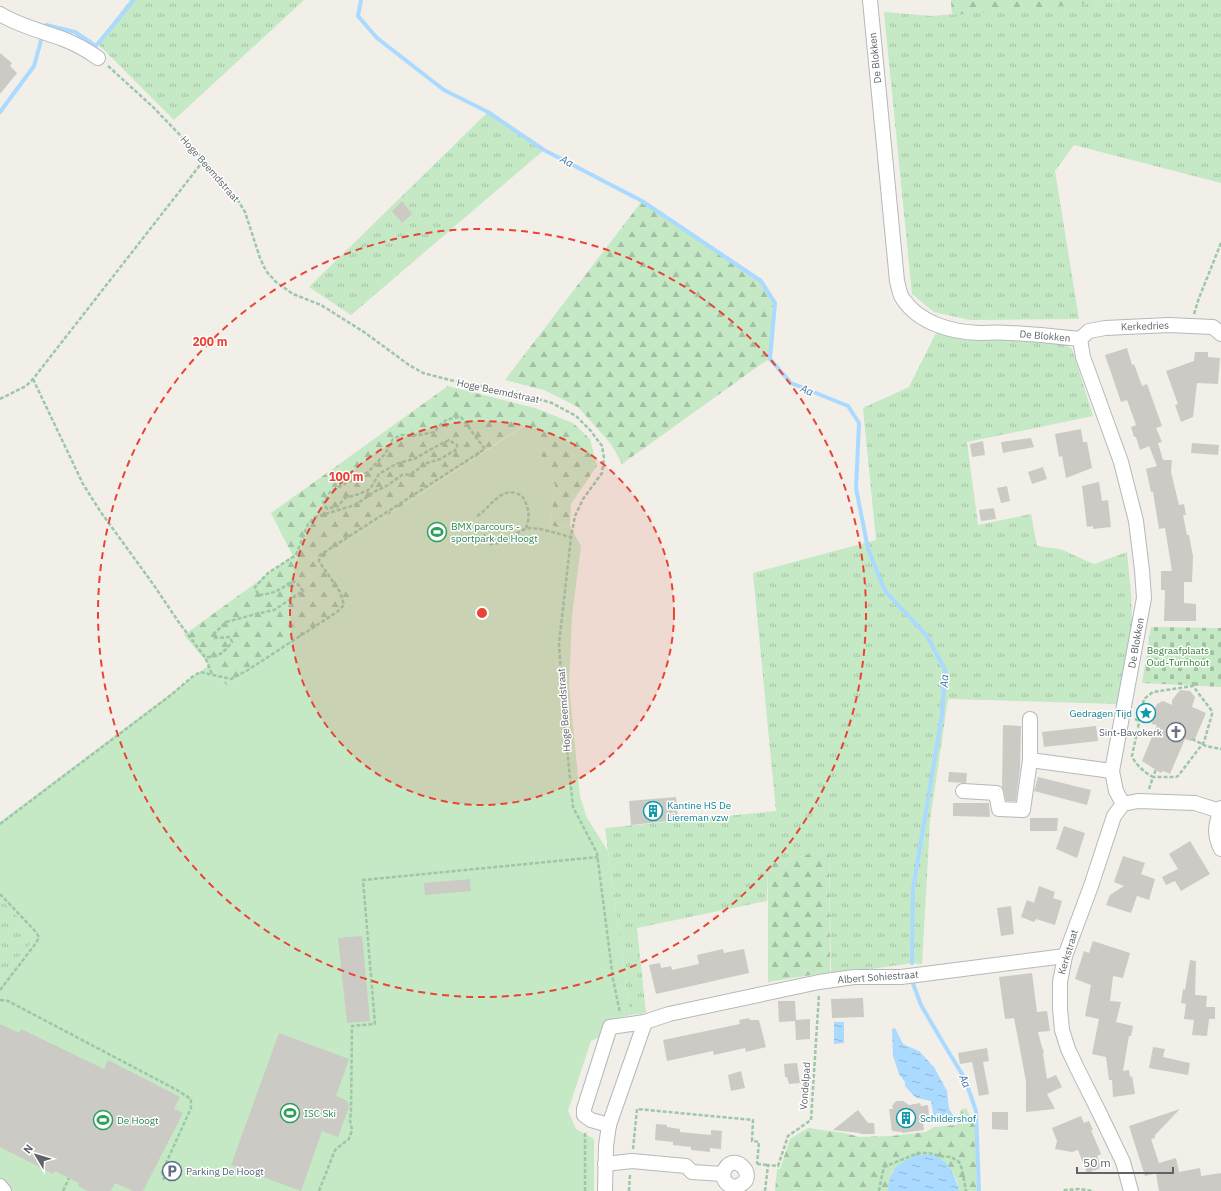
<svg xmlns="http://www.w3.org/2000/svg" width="1221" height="1191" font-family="'IBM Plex Sans',sans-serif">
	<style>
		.grass { fill: url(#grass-tufts) }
		.forest { fill: url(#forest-firs) }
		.cemetery { fill: url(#cemetery-stones) }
		.park { fill: #c5e8c5 }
		.water { fill: url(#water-ripples) }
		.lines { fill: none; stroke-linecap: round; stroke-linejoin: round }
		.stream { stroke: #aadaff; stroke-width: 4 }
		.building { fill: #cccac5 }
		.minor-casing { stroke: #b5b8bc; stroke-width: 16 }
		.path { stroke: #9cc7a9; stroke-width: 2.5; stroke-dasharray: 4 2; stroke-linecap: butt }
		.minor { stroke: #fff; stroke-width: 14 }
		.ring { fill: none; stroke: #ea4335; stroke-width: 2; stroke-dasharray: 7 5 }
		.labels { text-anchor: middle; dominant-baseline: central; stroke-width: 3; stroke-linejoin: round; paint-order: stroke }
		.street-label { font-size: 10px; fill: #5f6368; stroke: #fff }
		.leisure-label { font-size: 10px; fill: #27864d; stroke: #fff; text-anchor: start }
		.park-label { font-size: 10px; fill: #348238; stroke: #fff }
		.culture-label { font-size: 10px; fill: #0d838f; stroke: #fff; text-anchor: start }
		.worship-label { font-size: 10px; fill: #5b616d; stroke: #fff; text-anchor: end }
		.service-label { font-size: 10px; fill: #4e5e75; stroke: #fff; text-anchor: start }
		.water-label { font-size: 11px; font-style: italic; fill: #4174aa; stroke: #fff }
		.centre { fill: #ea4335; stroke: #fff; stroke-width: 2 }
		.ring-label { font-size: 12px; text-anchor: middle; font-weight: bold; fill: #ea4335; stroke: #fff; stroke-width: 3; stroke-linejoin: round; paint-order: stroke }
	</style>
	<defs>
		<pattern id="grass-tufts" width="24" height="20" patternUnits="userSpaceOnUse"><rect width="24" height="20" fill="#c5e8c5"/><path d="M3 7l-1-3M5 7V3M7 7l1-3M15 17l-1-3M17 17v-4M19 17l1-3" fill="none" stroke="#a3c0a4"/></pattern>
		<pattern id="forest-firs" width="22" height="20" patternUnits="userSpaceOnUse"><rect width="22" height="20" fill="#c5e8c5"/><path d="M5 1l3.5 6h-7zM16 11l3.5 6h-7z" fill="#a3c0a4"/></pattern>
		<pattern id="cemetery-stones" width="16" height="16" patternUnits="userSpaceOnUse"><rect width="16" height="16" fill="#c5e8c5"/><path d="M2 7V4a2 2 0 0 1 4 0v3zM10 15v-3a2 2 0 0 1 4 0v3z" fill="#a3c0a4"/></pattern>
		<pattern id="water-ripples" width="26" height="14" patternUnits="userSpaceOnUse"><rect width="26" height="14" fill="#aadaff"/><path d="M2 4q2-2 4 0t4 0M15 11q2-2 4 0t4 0" fill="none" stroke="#8eb4d2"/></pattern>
	</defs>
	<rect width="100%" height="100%" fill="#f1efe8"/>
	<g class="grass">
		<path d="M130 0H304L174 120 97 43Z"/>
		<path d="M1123 0H1221V183L1074 145 1055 171 1079 319 970 320 934 312 912 294 884 12 932 16Z"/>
		<path d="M488 112 544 150 351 315 309 287Z"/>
		<path d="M937 331 991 339 1065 344 1072 349 1093 416 967 442 978 525 1031 514 1037 546 1060 549 1094 564 1127 552 1131 593 1132 625 1117 704 948 699 930 821 922 964 912 963 831 975 829 849 768 865 767 901 637 928 646 1013 630 1015 605 828 776 811 753 573 876 540 863 408 909 387Z"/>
		<path d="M0 898 37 937 0 977Z"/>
	</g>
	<g class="forest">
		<path d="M951 0H1123L952 15Z"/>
		<path d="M642 201 761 281 775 303 770 359 764 362 622 464 611 444 578 407 544 390 505 380Z"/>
		<path d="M448 386 535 408 573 423 590 439 597 466 571 504 570 526 560 528 550 525 555 485 526 424 320 560 354 601 227 686 184 635 293 556 271 513Z"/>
		<path d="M829 849 830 972 768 982V865Z"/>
		<path d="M966 1108 975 1126 977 1191H959L957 1180 952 1171H892L888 1191H775L777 1169H780L790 1139 808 1128 844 1133 860 1137 891 1136 926 1132 934 1127 956 1125 961 1119 960 1110Z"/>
	</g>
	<path class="cemetery" d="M1151 627 1221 628V687L1142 683Z"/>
	<path class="park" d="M527 424 555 485 550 525 560 528 570 526 581 546 572 616 569 686 580 796 587 818 608 851 630 1015 613 1019 602 1036 591 1041 568 1111 576 1129 594 1139V1191H13L0 1185V977L37 937 0 898V822L209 665 227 686 354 601 320 560Z"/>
	<g class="water">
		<path d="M834 1022H844V1043L834 1044Z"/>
		<path d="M895 1028 903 1044 919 1051 934 1067 947 1091 949 1109 957 1121 938 1123 933 1113 931 1101 917 1098 913 1095 905 1086V1082L899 1074 893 1056 892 1029Z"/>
		<path d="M917 1155C922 1155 928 1154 933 1155 948 1159 957 1178 959 1191H888C890 1168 897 1164 917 1155Z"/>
	</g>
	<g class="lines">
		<g class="stream">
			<path d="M361 0 358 16 377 38 444 90 488 112 544 150 642 201 761 281 775 303 770 359 791 383 848 406 859 423 856 488 868 549 885 591 927 636 945 670 942 715 913 889 912 963"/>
			<path d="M45 29 46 25 75 32 96 46 134 0"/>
			<path d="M0 112 34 66 42 37"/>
			<path d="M912 981 921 1005 942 1041 965 1079 976 1111 979 1191"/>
		</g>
	</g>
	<g class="building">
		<path d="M0 53 12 63 10 66 17 73 0 94Z"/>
		<path d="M402 201 412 214 402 223 392 211Z"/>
		<path d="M1127 348 1132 365 1134 364 1142 386 1147 384 1162 426 1156 428 1162 442 1158 443 1163 460H1172L1171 472 1179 505 1184 504 1186 515H1183L1187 535H1189L1193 556 1192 582H1184V603L1196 604V621H1164L1165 590H1161V571H1172L1165 528 1159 529 1153 492H1151L1146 469 1157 466 1149 446 1140 450 1136 437H1134L1131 427 1136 425 1127 400 1121 402 1105 355Z"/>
		<path d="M1195 352H1208V357L1220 358 1218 384 1197 383 1193 417 1181 422 1175 405 1178 404 1166 371 1194 361Z"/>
		<path d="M1081 429 1083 442H1087L1092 468 1066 478 1062 456 1059 457 1055 434Z"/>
		<path d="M1031 438 1034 447 1003 453 1001 442Z"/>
		<path d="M983 441 985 455 972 457 970 444Z"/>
		<path d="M1192 443 1219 445 1218 455 1191 453Z"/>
		<path d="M1043 467 1047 479 1032 484 1028 472Z"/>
		<path d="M1099 482 1102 501 1108 500 1111 527 1093 529V526L1087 527 1082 486Z"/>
		<path d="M1007 486 1010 501 1001 503 997 488Z"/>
		<path d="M994 508 996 519 981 521 979 510Z"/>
		<path d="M1180 690 1190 691 1195 697 1192 707 1206 713 1195 739 1191 741 1185 739 1170 774 1163 771 1161 773 1142 761 1157 725 1152 724 1150 719 1157 704 1163 701 1172 705V700Z"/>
		<path d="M1003 725 1021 726 1020 768 1016 801H1006L1004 791 1002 787Z"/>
		<path d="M1096 726 1098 741 1044 747 1042 732Z"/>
		<path d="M949 772 967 773 966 783 948 782Z"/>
		<path d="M1038 777 1091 790 1087 805 1034 791Z"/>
		<path d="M676 797 678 820 631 825 629 801Z"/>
		<path d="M953 803H989L990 817 953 816Z"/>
		<path d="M1030 818H1058L1057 831H1030Z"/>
		<path d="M1064 826 1085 833 1077 858 1056 849Z"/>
		<path d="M1190 841 1210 874 1181 891 1175 881 1166 885 1162 877 1178 869 1169 854Z"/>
		<path d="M1123 856 1145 863 1141 874 1155 879 1149 900 1137 896 1131 913 1106 905 1110 895 1124 886 1114 882Z"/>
		<path d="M470 879 471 891 425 895 424 883Z"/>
		<path d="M1039 886 1055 892 1053 898 1062 901 1055 925 1036 919 1034 922 1021 917 1027 900 1034 903Z"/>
		<path d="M1011 906 1014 934 1001 936 997 908Z"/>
		<path d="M362 936 370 1021 347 1023 338 938Z"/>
		<path d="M1093 941 1130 953 1123 978 1113 976 1110 1001 1121 1002 1116 1022 1133 1026 1131 1036H1129L1123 1071 1129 1070 1130 1077 1132 1076 1135 1094 1113 1097 1112 1080H1109L1106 1057 1092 1054 1099 1019 1085 1016 1091 985 1075 979 1084 951 1089 953Z"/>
		<path d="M723 949 724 953 744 949 749 973 656 994 649 965 660 963 661 968 671 966 672 970 699 964 697 955Z"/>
		<path d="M1190 960 1196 961 1195 995 1207 996 1206 1007H1215V1019H1209L1207 1036 1192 1035 1194 1020 1184 1019 1186 1004 1181 1003 1183 989 1185 990Z"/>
		<path d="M1032 973 1037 1012 1047 1011 1050 1031 1038 1032 1042 1047 1044 1052 1043 1054 1047 1079 1056 1075 1062 1087 1047 1094 1055 1109 1026 1112V1081L1014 1018 1005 1019 999 977Z"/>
		<path d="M863 998 864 1017 832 1018 831 999Z"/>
		<path d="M778 1001H795L796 1020 810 1019V1039L796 1040 795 1021 779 1022Z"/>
		<path d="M749 1018 750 1020H759L766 1047 746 1052 745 1048 714 1055 713 1051 667 1061 663 1040 740 1024 739 1020Z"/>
		<path d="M0 1024 19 1033 21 1029 104 1069 108 1060 180 1097 174 1109 183 1113 143 1191H133L115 1183 111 1191H88L78 1186 79 1183 55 1171 53 1174 49 1172 0 1147Z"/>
		<path d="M279 1033 349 1059 336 1096 348 1101 347 1103 350 1104 338 1137 322 1131 301 1191 231 1165Z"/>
		<path d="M1153 1047 1165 1049 1163 1057 1190 1063 1188 1075 1149 1068Z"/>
		<path d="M987 1048 989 1061 983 1062 989 1094 979 1096 972 1062 960 1064 958 1053Z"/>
		<path d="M797 1063 800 1083 789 1084 787 1077H785L784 1064Z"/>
		<path d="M741 1071 745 1088 731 1091 728 1075Z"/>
		<path d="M896 1101H903L909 1105 920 1103 921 1106 928 1105 929 1115 922 1116 924 1130 902 1133V1132L892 1131 889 1109H893L892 1106Z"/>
		<path d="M1180 1109 1155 1135V1138L1151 1139 1159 1163 1176 1158 1179 1172 1200 1168 1201 1176 1221 1173V1191H1159L1156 1173 1145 1176 1129 1126Z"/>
		<path d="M858 1110 868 1123H874L875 1134H860V1133L833 1130Z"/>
		<path d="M992 1112H1008V1130L992 1129Z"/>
		<path d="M1081 1116 1084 1123 1089 1121 1093 1130H1091L1101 1154 1097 1156 1101 1168 1087 1173 1078 1150 1072 1152 1055 1149 1057 1141 1052 1128Z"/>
		<path d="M656 1124 667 1125V1127L680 1129V1132L711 1135V1130L722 1131 721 1149 710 1148V1152L691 1150V1147L673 1145V1142L655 1140Z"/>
	</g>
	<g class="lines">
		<defs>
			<g id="minor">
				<path d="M870 0 897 281C899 287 899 294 903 299 919 323 951 332 979 333 989 333 999 332 1009 333 1033 334 1056 336 1080 339"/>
				<path d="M0 14C19 26 42 31 63 39 76 44 87 50 98 58"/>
				<path d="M1080 339 1083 357 1121 462 1136 521 1142 570 1144 598 1112 771 1116 791 1123 804"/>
				<path d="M1080 339 1089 331 1105 328 1169 325 1213 327 1221 334"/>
				<path d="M1030 760 1112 771"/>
				<path d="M963 791 996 793 999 809 1023 810 1030 760V719"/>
				<path d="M1221 808C1216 825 1213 833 1221 849"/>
				<path d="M609 1125 591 1120 584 1115V1109L610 1027 645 1022 669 1014 819 982 854 977H901L1065 956"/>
				<path d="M605 1164 632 1161 686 1166 692 1172 723 1174C723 1182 731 1190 740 1185 760 1176 731 1147 723 1174"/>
				<path d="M0 1186 4 1191"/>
				<path d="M605 1191 606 1146 609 1125 645 1022"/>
				<path d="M1131 1191 1123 1162 1099 1112 1077 1068 1068 1049 1062 1030 1060 1009V982L1065 956 1091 886 1114 816 1123 804 1138 801 1195 803 1220 811"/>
			</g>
		</defs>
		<use href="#minor" class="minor-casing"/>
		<g class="path">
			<path d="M108 66 153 107 204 160 236 197 245 212 260 258 266 271 276 282 293 294 321 305 364 332 409 365 423 373 454 381 522 394 552 403 576 416 590 430 602 446 604 458 602 473 583 499 575 516 571 537 559 644 564 720 573 807 597 853 613 979 620 1013"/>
			<path d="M1194 314 1199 298 1221 243"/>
			<path d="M33 379 83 484 100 511 153 584 180 624 205 657 212 674"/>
			<path d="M0 399 26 386 33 379 204 160"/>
			<path d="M477 516C488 510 500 488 515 493 520 494 523 496 525 501 529 510 530 518 526 528"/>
			<path d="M484 534 488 544C507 544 511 535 525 529 534 525 561 535 571 537"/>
			<path d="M1193 686V681"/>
			<path d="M1135 719 1140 721H1152"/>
			<path d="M1192 739 1206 746 1221 749"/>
			<path d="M1149 789 1153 777C1145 773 1135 764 1132 756L1144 699 1153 692 1193 686 1212 711V714L1204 742 1178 776 1176 777H1153L1156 769"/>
			<path d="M0 824 171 695 192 677 200 672 231 679 248 670 337 612 344 605 340 592 319 561 320 555 485 449 461 417C447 419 443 419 435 432L419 435H401L393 439 385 454 368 472 331 491 323 502 327 509 338 506 345 498 359 494 370 489 379 474 396 464 416 458 435 447 449 440 457 445V449L440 459 427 463 411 474 402 475 388 485 374 492 355 505 315 517 308 524 296 555 268 573 255 587 258 595C273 594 280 590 292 581L297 583 303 591 274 610 256 614 226 622 214 634 215 638 230 637 232 642C223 653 220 657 205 657"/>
			<path d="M0 894 35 931 39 937 36 943 0 990"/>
			<path d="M0 1000 8 1001 177 1090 191 1099V1108L162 1172 164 1180"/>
			<path d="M633 1149 637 1109 753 1120 752 1141 759 1142 757 1164"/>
			<path d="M757 1164 768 1165"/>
			<path d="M63 1191 69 1178"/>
			<path d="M319 1191 335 1150 349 1139 352 1130 350 1120 351 1110 352 1026 375 1024 363 880 598 857"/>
			<path d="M585 1191V1133L587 1132"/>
			<path d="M629 1191 630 1174"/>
			<path d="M765 1191 768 1165 778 1166 788 1136 811 1120 819 994"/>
			<path d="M879 1191 882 1175 884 1167 918 1153H929L940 1156 951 1157 959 1162 962 1169 966 1191"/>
			<path d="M1064 1191 1065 1190 1079 1189 1093 1191"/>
		</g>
		<use href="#minor" class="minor"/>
	</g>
	<circle cx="482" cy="613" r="192" fill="#ea4335" fill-opacity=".12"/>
	<g class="ring">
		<circle cx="482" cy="613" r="192"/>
		<circle cx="482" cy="613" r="384"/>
	</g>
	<defs>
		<symbol id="stadium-ring" viewBox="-11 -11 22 22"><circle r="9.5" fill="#fff" stroke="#2e9e5b" stroke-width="1.5"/><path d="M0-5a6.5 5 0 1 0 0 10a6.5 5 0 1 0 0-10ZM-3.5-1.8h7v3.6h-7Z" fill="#2e9e5b"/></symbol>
		<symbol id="sight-ring" viewBox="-11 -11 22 22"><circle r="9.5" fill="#fff" stroke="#0f9aa8" stroke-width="1.5"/><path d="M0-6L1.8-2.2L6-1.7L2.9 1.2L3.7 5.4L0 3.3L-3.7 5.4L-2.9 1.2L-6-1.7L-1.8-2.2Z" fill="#0f9aa8"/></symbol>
		<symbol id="church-ring" viewBox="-11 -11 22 22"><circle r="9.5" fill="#fff" stroke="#6b7280" stroke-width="1.5"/><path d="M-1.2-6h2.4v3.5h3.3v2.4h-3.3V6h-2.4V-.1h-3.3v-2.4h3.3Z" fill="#6b7280"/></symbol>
		<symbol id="building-ring" viewBox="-11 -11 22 22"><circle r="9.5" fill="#fff" stroke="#0f9aa8" stroke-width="1.5"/><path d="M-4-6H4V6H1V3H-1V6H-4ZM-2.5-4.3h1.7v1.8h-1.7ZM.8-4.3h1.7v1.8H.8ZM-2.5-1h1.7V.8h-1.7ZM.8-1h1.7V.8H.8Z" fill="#0f9aa8"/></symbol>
		<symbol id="parking-ring" viewBox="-11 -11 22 22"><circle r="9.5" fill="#fff" stroke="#5c6f8a" stroke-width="1.5"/><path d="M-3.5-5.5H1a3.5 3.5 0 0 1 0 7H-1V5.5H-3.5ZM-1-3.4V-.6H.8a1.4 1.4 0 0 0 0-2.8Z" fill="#5c6f8a"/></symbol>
	</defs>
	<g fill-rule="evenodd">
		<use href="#stadium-ring" x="426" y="521" width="22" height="22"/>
		<use href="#sight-ring" x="1135" y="702" width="22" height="22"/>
		<use href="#church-ring" x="1165" y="721" width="22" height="22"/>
		<use href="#building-ring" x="642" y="800" width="22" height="22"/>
		<use href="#stadium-ring" x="279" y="1102" width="22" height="22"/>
		<use href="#building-ring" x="895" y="1107" width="22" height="22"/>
		<use href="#stadium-ring" x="92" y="1109" width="22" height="22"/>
		<use href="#parking-ring" x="161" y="1160" width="22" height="22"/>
	</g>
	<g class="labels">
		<g class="street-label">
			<text transform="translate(875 58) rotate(-96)">De Blokken</text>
			<text transform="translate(210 169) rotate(49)">Hoge Beemdstraat</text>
			<text transform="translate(1145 326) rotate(-2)">Kerkedries</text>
			<text transform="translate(1045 336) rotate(5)">De Blokken</text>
			<text transform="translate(498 391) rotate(12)">Hoge Beemdstraat</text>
			<text transform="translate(1136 643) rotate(-80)">De Blokken</text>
			<text transform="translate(564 710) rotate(-94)">Hoge Beemdstraat</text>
			<text transform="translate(1068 952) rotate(-73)">Kerkstraat</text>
			<text transform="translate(878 977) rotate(-4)">Albert Sohiestraat</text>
			<text transform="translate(805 1086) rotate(-86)">Vondelpad</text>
		</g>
		<g class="leisure-label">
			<text x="451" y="526">BMX parcours -<tspan x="451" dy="12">sportpark de Hoogt</tspan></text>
			<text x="304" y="1113">ISC Ski</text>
			<text x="117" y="1120">De Hoogt</text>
		</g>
		<g class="park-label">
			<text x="1178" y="650">Begraafplaats<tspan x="1178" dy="12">Oud-Turnhout</tspan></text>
		</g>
		<g class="culture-label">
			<text x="1132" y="713" text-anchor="end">Gedragen Tijd</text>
			<text x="667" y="805">Kantine HS De<tspan x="667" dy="12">Liereman vzw</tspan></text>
			<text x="920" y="1118">Schildershof</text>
		</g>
		<g class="worship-label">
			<text x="1162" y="732">Sint-Bavokerk</text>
		</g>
		<g class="service-label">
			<text x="186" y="1171">Parking De Hoogt</text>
		</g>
		<g class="water-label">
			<text transform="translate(567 161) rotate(28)">Aa</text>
			<text transform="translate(807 390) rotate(22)">Aa</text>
			<text transform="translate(944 681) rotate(-87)">Aa</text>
			<text transform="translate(965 1081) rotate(66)">Aa</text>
		</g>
	</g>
	<circle cx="482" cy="613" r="6" class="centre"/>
	<g class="ring-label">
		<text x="210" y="346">200 m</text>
		<text x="346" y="481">100 m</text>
	</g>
	<g transform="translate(36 1155) rotate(308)" stroke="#ffffff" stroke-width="3" paint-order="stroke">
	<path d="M0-3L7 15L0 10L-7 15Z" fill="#5f6368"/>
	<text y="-6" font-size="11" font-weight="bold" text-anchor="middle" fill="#5f6368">N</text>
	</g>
	<path d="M1077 1167v6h96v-6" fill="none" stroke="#5f6368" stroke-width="2"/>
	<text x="1083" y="1167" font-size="12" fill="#5f6368" stroke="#ffffff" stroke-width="3" paint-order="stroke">50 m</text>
</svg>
